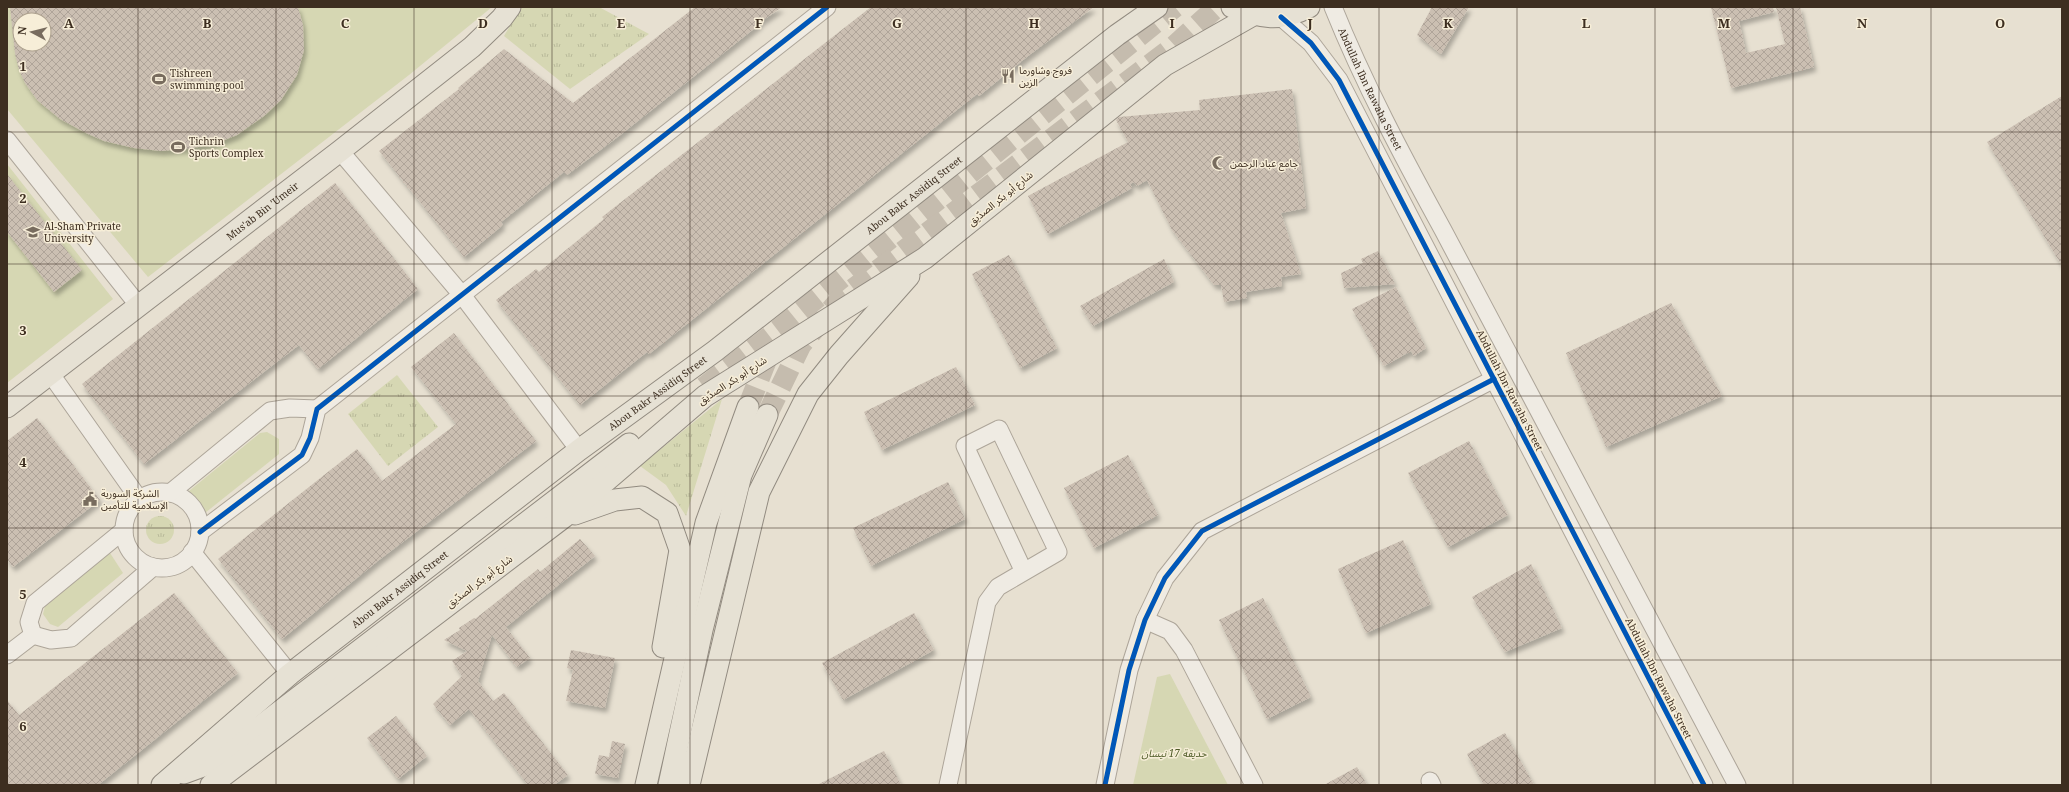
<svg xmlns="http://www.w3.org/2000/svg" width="2069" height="792" font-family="'Noto Serif','Noto Sans Arabic',serif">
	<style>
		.grass { fill: url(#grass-tufts) }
		.park { fill: #d6d7b3; fill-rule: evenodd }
		.building { fill: url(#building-cross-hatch); fill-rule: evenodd; filter: url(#shadow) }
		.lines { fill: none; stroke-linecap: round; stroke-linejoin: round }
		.major-tunnel { stroke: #c5bcae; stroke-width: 21; stroke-dasharray: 21 10; stroke-linecap: butt }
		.minor-casing { stroke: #ada599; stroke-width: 19 }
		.major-casing { stroke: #928b80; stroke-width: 23 }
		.minor { stroke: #efebe3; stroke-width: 17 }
		.major { stroke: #e6e1d4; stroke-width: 21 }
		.cycleway-casing { stroke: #f7eed8; stroke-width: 8 }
		.cycleway { stroke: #0057b8; stroke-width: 5 }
		.grid { fill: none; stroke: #3d2e20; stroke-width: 1; stroke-opacity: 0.55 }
		.labels { text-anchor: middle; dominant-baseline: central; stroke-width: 3; stroke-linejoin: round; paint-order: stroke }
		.poi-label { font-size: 10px; fill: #3d2e20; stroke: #f7eed8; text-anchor: start }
		.street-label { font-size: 10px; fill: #3d2e20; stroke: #f7eed8 }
		.park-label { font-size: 10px; font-style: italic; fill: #4d5a26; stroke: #f7eed8 }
		.grid-label { font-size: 13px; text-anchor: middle; font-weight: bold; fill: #3d2e20; stroke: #f7eed8; stroke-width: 3; stroke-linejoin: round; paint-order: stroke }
	</style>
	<defs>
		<pattern id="grass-tufts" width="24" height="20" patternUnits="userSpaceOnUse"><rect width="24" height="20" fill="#d6d7b3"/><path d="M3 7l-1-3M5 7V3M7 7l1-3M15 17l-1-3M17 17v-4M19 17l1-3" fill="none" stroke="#b9b99a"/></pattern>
		<pattern id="building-cross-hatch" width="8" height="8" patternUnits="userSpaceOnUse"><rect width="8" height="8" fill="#cbbfb2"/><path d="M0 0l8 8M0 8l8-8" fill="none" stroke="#afa499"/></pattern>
		<filter id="shadow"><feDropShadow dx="2.5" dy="4.5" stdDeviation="2" flood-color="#0004"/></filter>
	</defs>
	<rect width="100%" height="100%" fill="#e7e0d1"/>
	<g class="grass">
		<path d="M521 7H599L649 34 570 89 504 36Z"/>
		<path d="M397 375 438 427 388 466 348 414Z"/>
		<path d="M722 399 686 516 666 485 640 466Z"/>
		<circle cx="160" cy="530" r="14"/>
	</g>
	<g class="park">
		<path d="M7 7H492L409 75 148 277 7 109ZM20 20H44V44H20Z"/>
		<path d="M7 164 113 299 7 383Z"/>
		<path d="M267 432 279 439V454L205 513 189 491 260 433Z"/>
		<path d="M110 553 123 573 58 627 50 624 43 614 45 606Z"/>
		<path d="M1170 674 1228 785H1133L1157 677Z"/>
	</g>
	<g class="building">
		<path d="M10 7H298L303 25 304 50 297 75 281 100 264 116 237 135 214 144 187 149 161 151 134 148 104 141 86 133 60 119 37 100 25 83 19 70 15 54ZM20 20H44V44H20Z"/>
		<path d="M695 7H782L759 23 760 24 619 136 567 175 564 172 501 222 503 225 464 257 379 151 459 89 458 88 504 49 573 103Z"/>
		<path d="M871 7H1094L1028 56 979 96 977 94 649 354 647 352 580 405 496 300 536 269 539 272 604 219 602 217Z"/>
		<path d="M1432 7H1469L1441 54 1417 35Z"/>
		<path d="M1711 7H1773L1774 12 1739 21 1746 53 1785 44 1776 7H1800L1814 67 1731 88Z"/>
		<path d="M1292 89 1306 208 1281 213 1301 274 1281 277 1282 286 1246 292 1247 298 1224 302 1221 285H1214L1172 230 1147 180 1137 186 1134 182 1130 184 1132 188 1048 234 1028 196 1128 142 1116 120 1119 117 1200 110 1199 100Z"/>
		<path d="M2062 96V266L1987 142Z"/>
		<path d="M7 174 82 270 54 292 7 232Z"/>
		<path d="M335 183 418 289 318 369 299 345 144 464 82 384Z"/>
		<path d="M1378 251 1395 284 1344 288 1341 273 1363 263 1361 259Z"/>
		<path d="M1009 255 1057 348 1020 368 972 274Z"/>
		<path d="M1164 259 1174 282 1093 326 1080 306Z"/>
		<path d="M1396 287 1426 348 1414 356 1411 351 1384 366 1352 309Z"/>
		<path d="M1671 303 1722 396 1606 447 1566 353Z"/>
		<path d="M454 333 536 441 379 560 282 639 218 559 357 449 382 481 456 424 411 367Z"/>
		<path d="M956 367 975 405 882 450 864 412Z"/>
		<path d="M37 418 100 500 13 567 7 559V441Z"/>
		<path d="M1469 441 1508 515 1448 547 1408 473Z"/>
		<path d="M1128 455 1158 515 1094 548 1064 488Z"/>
		<path d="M948 482 965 519 871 566 853 528Z"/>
		<path d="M580 539 595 556 506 627 530 658 517 667 492 635 478 681 493 701 504 693 568 775 554 785H528L469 709 450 725 433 704 462 676 452 661 467 651 444 640 460 630 459 628 474 618 475 619 538 569 540 572Z"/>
		<path d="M1403 540 1431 604 1366 633 1338 569Z"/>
		<path d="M1531 564 1562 628 1505 652 1472 597Z"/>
		<path d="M174 593 238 673 98 785H7V700L19 715Z"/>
		<path d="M1263 598 1311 697 1267 719 1219 620Z"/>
		<path d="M914 613 934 650 843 700 822 663Z"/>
		<path d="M571 650 615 658 605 708 566 701 573 670 567 668Z"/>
		<path d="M396 716 427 756 398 779 367 738Z"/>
		<path d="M1505 733 1534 785H1484L1467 754Z"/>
		<path d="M612 741 625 744 618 778 595 774 599 755 609 757Z"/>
		<path d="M884 751 901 785H817Z"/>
		<path d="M1357 767 1367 785H1324Z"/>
	</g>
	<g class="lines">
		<g class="major-tunnel">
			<path d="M704 387 779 329 1175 7"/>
			<path d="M748 407 772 346"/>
			<path d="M767 415 801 345 841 298 1173 47 1217 7"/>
		</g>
		<defs>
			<g id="minor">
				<path id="s1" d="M1333 7C1364 84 1403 157 1443 230L1737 785"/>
				<path d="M1281 17 1311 43 1339 80 1704 785"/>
				<path d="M7 140 139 306"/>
				<path d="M340 151 462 295 579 450"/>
				<path d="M50 373 139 499"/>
				<circle cx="162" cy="530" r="38"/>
				<path d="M170 493 270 411 290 408 317 409"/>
				<path d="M200 532 302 455 310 438 317 409 827 7"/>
				<path d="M192 552 290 674"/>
				<path d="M1145 620 1170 631 1184 650 1254 785"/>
				<path d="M33 635 29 622 35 603 124 530"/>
				<path d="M33 635 51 640 71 638 153 567"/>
				<path d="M7 655 33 635"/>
				<path d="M1430 781 1432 785"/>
				<path d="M948 785 987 602 998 587 1058 552 999 429 965 446 1023 570"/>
				<path d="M1105 785 1129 670 1145 620 1165 578 1202 531 1494 379"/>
			</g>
			<g id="major">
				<path d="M1232 7C1261 18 1280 22 1309 7"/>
				<path id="s2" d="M7 407 340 151 472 47 502 18 510 7"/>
				<path d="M575 514 615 500 642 497 667 513 680 550 663 647"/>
				<path d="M184 773 214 762 629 444"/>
				<path id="s3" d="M162 785 290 674 579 450 715 351 1117 35 1157 7"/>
				<path d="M211 785 564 517 705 396 925 258 1165 65 1253 15"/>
				<path d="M646 785 706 523 748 407"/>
				<path d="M669 785 702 630 741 475 767 415"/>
				<path d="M689 785 759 492 808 394 839 355 909 276"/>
			</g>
		</defs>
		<use href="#minor" class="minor-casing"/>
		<use href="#major" class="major-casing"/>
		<use href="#minor" class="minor"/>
		<use href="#major" class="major"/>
		<defs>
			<g id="cycleway">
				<path d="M1281 17 1311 43 1339 80 1704 785"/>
				<path d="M200 532 302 455 310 438 317 409 827 7"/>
				<path d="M1105 785 1129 670 1145 620 1165 578 1202 531 1494 379"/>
			</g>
		</defs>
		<use href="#cycleway" class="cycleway-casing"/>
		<use href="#cycleway" class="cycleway"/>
	</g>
	<path class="grid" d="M138 7V785M276 7V785M414 7V785M552 7V785M690 7V785M828 7V785M966 7V785M1103 7V785M1241 7V785M1379 7V785M1517 7V785M1655 7V785M1793 7V785M1931 7V785M7 132H2062M7 264H2062M7 396H2062M7 528H2062M7 660H2062"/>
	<defs>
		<symbol id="restaurant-bare" viewBox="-9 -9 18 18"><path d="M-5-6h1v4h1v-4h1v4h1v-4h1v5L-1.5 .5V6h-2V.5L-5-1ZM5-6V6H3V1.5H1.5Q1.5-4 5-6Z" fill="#786c5e" stroke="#f7eed8" stroke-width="2.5" paint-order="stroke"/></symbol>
		<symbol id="stadium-bare" viewBox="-9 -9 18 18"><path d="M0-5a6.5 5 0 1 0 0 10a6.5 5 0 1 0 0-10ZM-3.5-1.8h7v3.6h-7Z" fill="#786c5e" stroke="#f7eed8" stroke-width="2.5" paint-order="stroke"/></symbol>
		<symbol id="mosque-bare" viewBox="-9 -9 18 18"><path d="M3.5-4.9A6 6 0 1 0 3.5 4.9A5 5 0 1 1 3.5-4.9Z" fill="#786c5e" stroke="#f7eed8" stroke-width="2.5" paint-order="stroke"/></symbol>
		<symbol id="university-bare" viewBox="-9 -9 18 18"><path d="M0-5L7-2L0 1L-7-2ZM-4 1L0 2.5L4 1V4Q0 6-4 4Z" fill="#786c5e" stroke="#f7eed8" stroke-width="2.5" paint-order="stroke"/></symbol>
		<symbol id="civic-bare" viewBox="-9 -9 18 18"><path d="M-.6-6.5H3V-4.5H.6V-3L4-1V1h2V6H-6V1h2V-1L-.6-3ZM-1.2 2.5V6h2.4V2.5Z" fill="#786c5e" stroke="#f7eed8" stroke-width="2.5" paint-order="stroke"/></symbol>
	</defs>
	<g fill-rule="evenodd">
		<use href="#restaurant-bare" x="998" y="66" width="20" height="20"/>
		<use href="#stadium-bare" x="149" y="69" width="20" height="20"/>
		<use href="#stadium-bare" x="168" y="137" width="20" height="20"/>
		<use href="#mosque-bare" x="1209" y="153" width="20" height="20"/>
		<use href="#university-bare" x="23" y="222" width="20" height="20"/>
		<use href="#civic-bare" x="80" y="489" width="20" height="20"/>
	</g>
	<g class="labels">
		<g class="poi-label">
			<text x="1019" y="70">فروج وشاورما<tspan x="1019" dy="12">الزين</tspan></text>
			<text x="170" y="73">Tishreen<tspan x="170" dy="12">swimming pool</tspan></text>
			<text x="189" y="141">Tichrin<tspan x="189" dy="12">Sports Complex</tspan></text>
			<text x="1230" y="163">جامع عباد الرحمن</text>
			<text x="44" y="226">Al-Sham Private<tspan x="44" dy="12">University</tspan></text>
			<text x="101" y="493">الشركة السورية<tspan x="101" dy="12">الإسلامية للتأمين</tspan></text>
		</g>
		<g class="street-label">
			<text stroke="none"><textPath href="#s1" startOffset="90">Abdullah Ibn Rawaha Street</textPath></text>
			<text stroke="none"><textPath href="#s3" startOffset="956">Abou Bakr Assidiq Street</textPath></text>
			<text transform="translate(1000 198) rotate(-39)">شارع أبو بكر الصدّيق</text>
			<text stroke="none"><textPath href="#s2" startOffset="322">Mus'ab Bin 'Umeir</textPath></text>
			<text transform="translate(732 380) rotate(-33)">شارع أبو بكر الصدّيق</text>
			<text transform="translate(1510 390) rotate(63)">Abdullah Ibn Rawaha Street</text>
			<text stroke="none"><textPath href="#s3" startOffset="632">Abou Bakr Assidiq Street</textPath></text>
			<text transform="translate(479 581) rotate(-37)">شارع أبو بكر الصدّيق</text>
			<text stroke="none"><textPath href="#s3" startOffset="308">Abou Bakr Assidiq Street</textPath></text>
			<text transform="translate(1659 678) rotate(63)">Abdullah Ibn Rawaha Street</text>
		</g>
		<g class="park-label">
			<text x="1174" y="753">حديقة 17 نيسان</text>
		</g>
	</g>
	<g class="grid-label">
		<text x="69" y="28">A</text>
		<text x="207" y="28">B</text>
		<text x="345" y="28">C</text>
		<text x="483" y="28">D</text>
		<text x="621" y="28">E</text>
		<text x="759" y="28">F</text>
		<text x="897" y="28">G</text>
		<text x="1034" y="28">H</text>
		<text x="1172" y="28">I</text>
		<text x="1310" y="28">J</text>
		<text x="1448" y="28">K</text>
		<text x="1586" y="28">L</text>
		<text x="1724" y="28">M</text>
		<text x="1862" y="28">N</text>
		<text x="2000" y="28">O</text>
		<text x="23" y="71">1</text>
		<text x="23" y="203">2</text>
		<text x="23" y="335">3</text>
		<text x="23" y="467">4</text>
		<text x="23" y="599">5</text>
		<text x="23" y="731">6</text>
	</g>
	<rect width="2069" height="792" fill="none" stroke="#3d2e20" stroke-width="16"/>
	<g transform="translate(32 32) rotate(277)"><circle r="19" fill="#f7eed8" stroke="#ada18e"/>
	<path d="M0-3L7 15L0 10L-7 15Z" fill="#786c5e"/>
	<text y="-6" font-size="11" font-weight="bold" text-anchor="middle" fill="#3d2e20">N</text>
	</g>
</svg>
